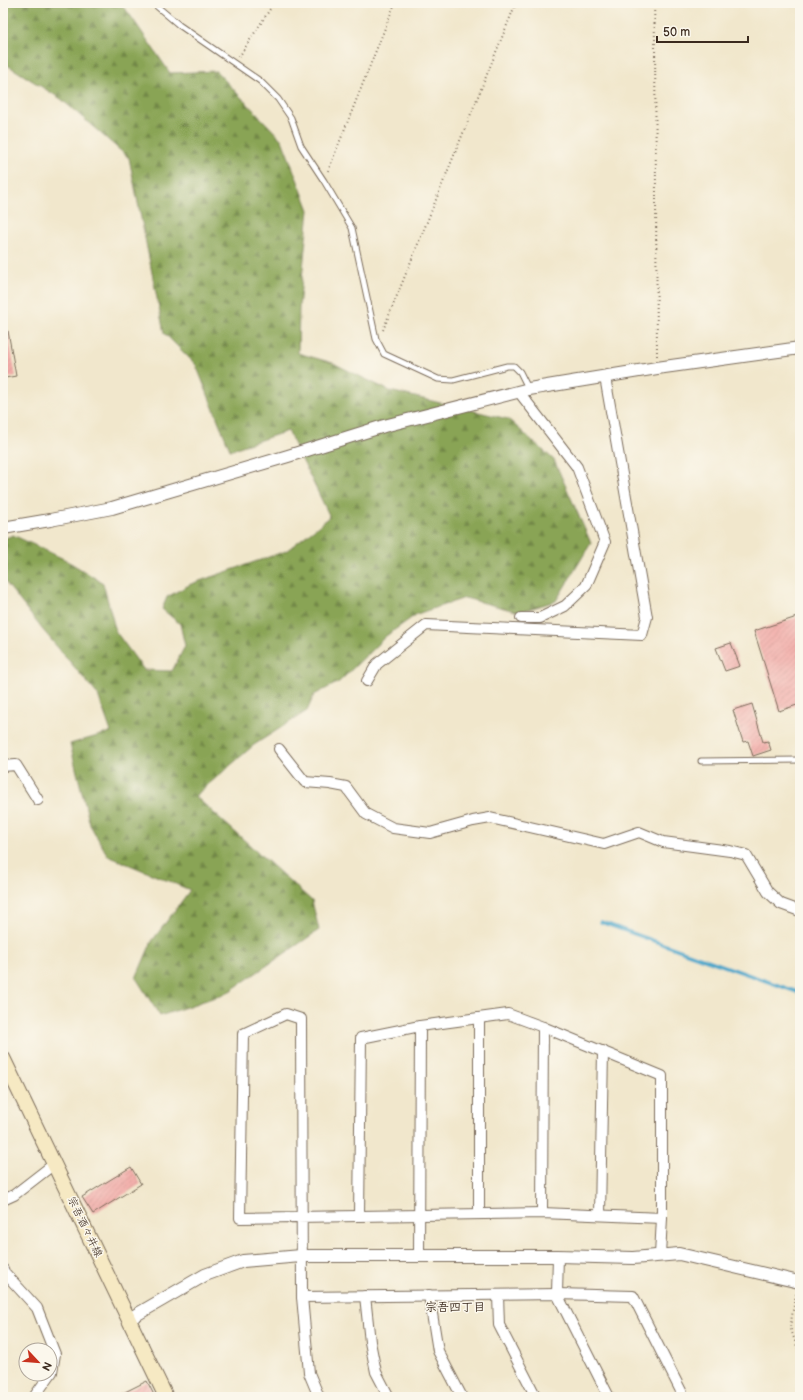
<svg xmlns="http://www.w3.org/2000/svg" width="803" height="1400" font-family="'Balsamiq Sans','Klee One',sans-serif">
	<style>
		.forest { fill: url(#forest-firs); stroke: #62673a }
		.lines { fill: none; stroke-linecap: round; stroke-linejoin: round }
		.stream { stroke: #4ca6ca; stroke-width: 3.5 }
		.building { fill: url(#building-hatch) }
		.service-casing { stroke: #7b6c5b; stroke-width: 7 }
		.minor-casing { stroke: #7b6c5b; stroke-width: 12 }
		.tertiary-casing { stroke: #7b6c5b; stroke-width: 14 }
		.secondary-casing { stroke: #7b6c5b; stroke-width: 16 }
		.path { stroke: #7b6c5b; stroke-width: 2; stroke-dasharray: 1 3; stroke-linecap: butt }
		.service { stroke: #fff; stroke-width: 5 }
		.minor { stroke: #fff; stroke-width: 10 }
		.tertiary { stroke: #fff; stroke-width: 12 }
		.secondary { stroke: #f6e9c3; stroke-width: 14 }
		.labels { text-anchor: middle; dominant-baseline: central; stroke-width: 3; stroke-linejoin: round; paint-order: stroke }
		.street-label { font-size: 11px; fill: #3b2a1e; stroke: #fbf7ec }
		.neighbourhood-label { font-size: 12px; font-weight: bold; fill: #3b2a1e; stroke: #fbf7ec }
	</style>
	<defs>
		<pattern id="forest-firs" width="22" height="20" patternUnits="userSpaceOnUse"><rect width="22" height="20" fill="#89a455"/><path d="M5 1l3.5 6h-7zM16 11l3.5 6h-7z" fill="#718646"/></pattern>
		<pattern id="building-hatch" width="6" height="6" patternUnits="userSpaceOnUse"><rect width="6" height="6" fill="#f2aca8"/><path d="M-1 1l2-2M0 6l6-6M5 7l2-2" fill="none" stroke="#d09490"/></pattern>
	</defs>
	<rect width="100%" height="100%" fill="#fbf7ec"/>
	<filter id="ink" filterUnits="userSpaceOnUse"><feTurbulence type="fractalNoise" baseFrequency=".025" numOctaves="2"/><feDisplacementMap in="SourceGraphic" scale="8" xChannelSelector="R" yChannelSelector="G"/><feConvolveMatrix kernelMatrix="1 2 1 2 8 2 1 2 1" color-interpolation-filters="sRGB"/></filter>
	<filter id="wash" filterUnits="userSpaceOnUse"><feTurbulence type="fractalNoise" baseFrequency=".012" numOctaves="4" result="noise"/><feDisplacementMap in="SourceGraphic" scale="16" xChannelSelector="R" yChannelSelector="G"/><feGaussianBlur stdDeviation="0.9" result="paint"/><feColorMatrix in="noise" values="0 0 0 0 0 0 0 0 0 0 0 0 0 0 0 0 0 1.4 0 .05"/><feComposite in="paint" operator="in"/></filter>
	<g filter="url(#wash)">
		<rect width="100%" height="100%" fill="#f1e7cc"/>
		<path class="forest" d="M3 3H118L128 12 170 73 216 71 282 140 309 210 299 308 298 353 333 363 390 391 508 419 554 460 591 543 556 601 519 612 465 598 417 614 386 636 339 682 314 695 307 711 254 745 195 796 312 901 319 930 227 993 160 1016 136 978 152 941 190 890 108 856 90 825 70 744 111 732 98 695 42 629 3 579V539L13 535 66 560 103 583 116 632 144 670 172 671 185 646 180 624 162 609 167 597 191 584 286 551 330 517 288 431 230 450 196 365 164 333 129 158 61 99 4 63 3 64Z"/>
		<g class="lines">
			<path class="stream" d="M601 922 800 993"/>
		</g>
		<g id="blocks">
			<g class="building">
				<path d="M8 331 16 376 5 378 3 369V332Z"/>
				<path d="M800 616V704L779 711 754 631Z"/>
				<path d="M731 643 740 666 725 671 716 648Z"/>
				<path d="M752 704 763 742 768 741 771 750 753 756 748 741 743 742 733 710Z"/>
				<path d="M131 1167 141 1184 93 1214 82 1197Z"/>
				<path d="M147 1381 155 1397H115Z"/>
			</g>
		</g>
	</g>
	<g filter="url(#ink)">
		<use href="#blocks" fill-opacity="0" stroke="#7b6c5b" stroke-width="1"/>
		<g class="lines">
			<defs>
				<g id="service">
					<path d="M153 3 179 25 260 81 278 99 291 118 301 146 324 181 352 228 376 339 384 354 438 379 453 380 507 366H514L520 372 528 388"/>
					<path d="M701 761 800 760"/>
				</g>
				<g id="minor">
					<path d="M519 392 577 467 605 542 586 586 565 606 540 618H521"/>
					<path d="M367 681 377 664 426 625 642 635 647 617 605 377"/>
					<path d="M279 749 305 782 330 784 346 787 366 814 393 828 430 833 473 821 490 818 604 844 639 832 663 842 730 851 746 855 768 892 781 904 800 911"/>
					<path d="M3 766 16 765 38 800"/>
					<path d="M479 1018V1214"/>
					<path d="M3 1200 14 1195 54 1164"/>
					<path d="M542 1213 543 1027"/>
					<path d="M600 1215 603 1051"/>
					<path d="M359 1216 361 1038 420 1026 508 1014 543 1027 662 1076V1218L660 1255"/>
					<path d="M419 1256 420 1026"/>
					<path d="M558 1256 557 1294 609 1397"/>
					<path d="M3 1269 4 1272 37 1308 55 1354 52 1372 34 1397"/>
					<path d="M429 1295 438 1351 462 1397"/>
					<path d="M498 1295 499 1325 536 1397"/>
					<path d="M365 1296 370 1342 376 1372 389 1397"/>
					<path d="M302 1297 557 1294 633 1296 684 1397"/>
					<path d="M319 1397 309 1373 302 1297 301 1019 286 1014 243 1034 240 1218 542 1213 662 1218"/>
				</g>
				<g id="tertiary">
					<path d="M3 528 50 520 112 508 288 456 384 426 529 389 657 368 800 348"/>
					<path d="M129 1319 205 1275 243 1261 301 1256H558L633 1258 679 1254 799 1282"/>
				</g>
				<path id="secondary" d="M3 1058 166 1397"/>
			</defs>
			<use href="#service" class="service-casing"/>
			<use href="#minor" class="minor-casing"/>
			<use href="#tertiary" class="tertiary-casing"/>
			<use href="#secondary" class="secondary-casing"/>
			<g class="path">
				<path d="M654 3 655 40 657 356"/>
				<path d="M239 57 274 3"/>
				<path d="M328 171 395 3"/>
				<path d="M383 330 516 3"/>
				<path d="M796 1294 790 1327 800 1355"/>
				<path d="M796 1397 800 1388"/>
			</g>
			<use href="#service" class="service"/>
			<use href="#minor" class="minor"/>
			<use href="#tertiary" class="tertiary"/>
			<use href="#secondary" class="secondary"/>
		</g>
	</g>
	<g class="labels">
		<g class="street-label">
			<text transform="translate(85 1227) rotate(64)">宗吾酒々井線</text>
		</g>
		<g class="neighbourhood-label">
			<text x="455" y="1307">宗吾四丁目</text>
		</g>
	</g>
	<rect width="803" height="1400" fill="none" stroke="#fbf7ec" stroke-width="16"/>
	<g transform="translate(38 1362) rotate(116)"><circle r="19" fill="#fbf7ec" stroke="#aea59a"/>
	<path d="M0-3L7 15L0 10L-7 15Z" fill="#c8321e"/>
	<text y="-6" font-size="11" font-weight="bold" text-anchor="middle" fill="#3b2a1e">N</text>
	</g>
	<path d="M657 36v6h91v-6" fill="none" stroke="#3b2a1e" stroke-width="2"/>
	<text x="663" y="36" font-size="12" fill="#3b2a1e" stroke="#fbf7ec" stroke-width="3" paint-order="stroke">50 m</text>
</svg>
